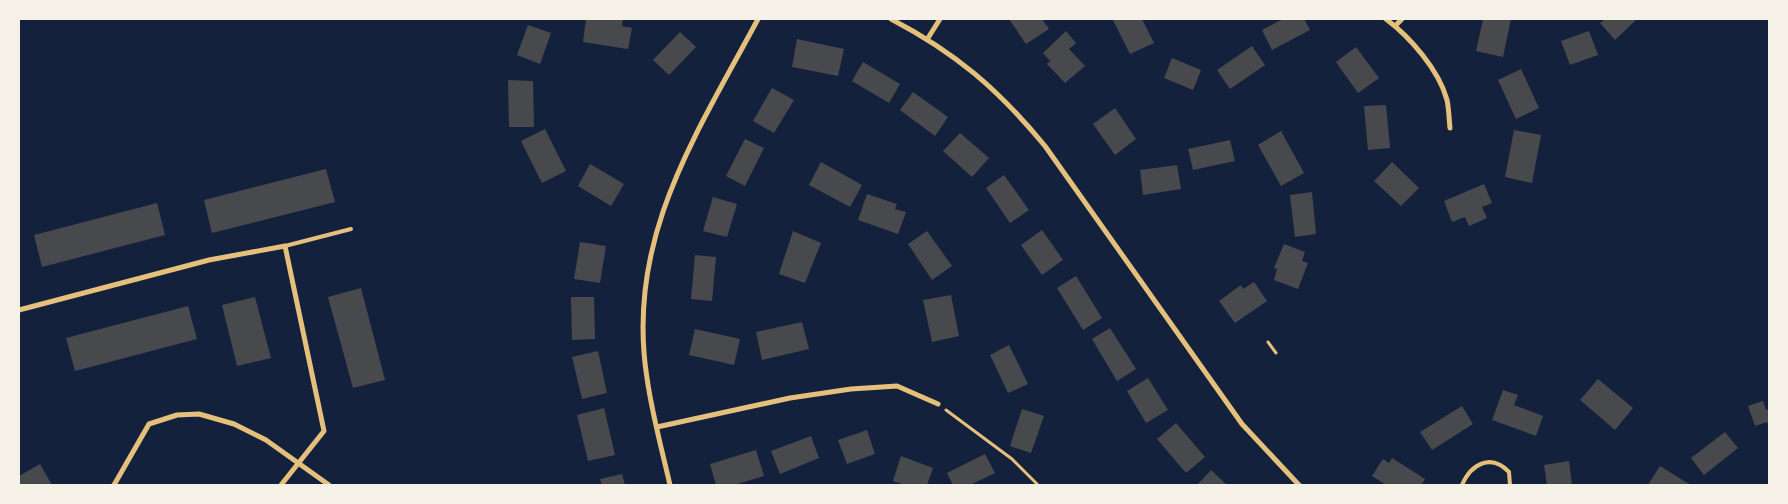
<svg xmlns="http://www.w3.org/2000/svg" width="1788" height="504" font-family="'Playfair Display',serif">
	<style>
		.building { fill: #48494c }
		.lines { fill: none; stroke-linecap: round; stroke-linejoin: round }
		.path { stroke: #e5c07b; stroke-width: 3 }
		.service { stroke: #e5c07b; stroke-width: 4 }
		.minor { stroke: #e5c07b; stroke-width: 5 }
	</style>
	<rect width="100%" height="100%" fill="#14213d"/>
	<g class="building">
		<path d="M586 19H623L622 26 632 28 628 49 583 42Z"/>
		<path d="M1009 19H1042L1049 29 1026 44Z"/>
		<path d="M1115 19H1142L1154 43 1130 54 1113 20Z"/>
		<path d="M1283 19H1304L1310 30 1272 50 1262 30Z"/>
		<path d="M1483 19H1511L1503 57 1476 51Z"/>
		<path d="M1605 19H1637L1615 40 1600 23Z"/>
		<path d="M528 25 551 33 540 64 517 55Z"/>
		<path d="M1066 31 1076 43 1069 49 1085 66 1065 83 1047 64 1050 61 1043 53Z"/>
		<path d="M1589 31 1598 55 1570 65 1561 41Z"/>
		<path d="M680 32 696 47 669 75 653 60Z"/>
		<path d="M797 39 844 49 838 76 792 67Z"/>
		<path d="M1252 46 1265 65 1230 89 1217 70Z"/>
		<path d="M1356 47 1379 78 1358 93 1336 62Z"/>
		<path d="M1172 58 1201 70 1193 90 1164 78Z"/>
		<path d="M863 62 900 84 889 103 852 81Z"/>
		<path d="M1521 69 1539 108 1516 119 1498 80Z"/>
		<path d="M508 80 533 81 534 127H509Z"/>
		<path d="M772 88 794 100 774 133 753 121Z"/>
		<path d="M913 92 948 117 935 136 900 110Z"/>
		<path d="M1386 105 1390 148 1368 150 1364 106Z"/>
		<path d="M1115 108 1136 139 1115 155 1093 124Z"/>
		<path d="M545 129 566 171 542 183 521 141Z"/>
		<path d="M1514 130 1541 135 1532 183 1505 177Z"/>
		<path d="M1281 131 1304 173 1281 186 1258 145Z"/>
		<path d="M960 133 989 158 972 177 943 151Z"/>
		<path d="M745 139 764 148 745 186 726 176Z"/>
		<path d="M1230 140 1235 161 1193 170 1188 149Z"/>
		<path d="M821 162 862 185 850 207 809 185Z"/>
		<path d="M1392 162 1419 188 1401 206 1374 181Z"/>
		<path d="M590 164 624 184 611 206 578 186Z"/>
		<path d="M1177 165 1181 189 1143 195 1140 170Z"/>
		<path d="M326 169 335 202 212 233 204 200Z"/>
		<path d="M1004 175 1029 210 1010 223 986 188Z"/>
		<path d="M1484 184 1492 203 1482 207 1487 218 1469 226 1465 217 1452 222 1444 201Z"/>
		<path d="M1312 192 1316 234 1295 237 1290 195Z"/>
		<path d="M867 194 897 204 895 209 906 212 898 234 858 220Z"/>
		<path d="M713 197 737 204 727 237 703 231Z"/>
		<path d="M157 203 165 235 42 267 34 235Z"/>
		<path d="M1042 230 1063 260 1042 275 1021 245Z"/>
		<path d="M793 231 821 243 805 283 779 274Z"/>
		<path d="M927 231 952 266 932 280 908 244Z"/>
		<path d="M580 242 606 246 600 283 574 279Z"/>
		<path d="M1284 244 1305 252 1302 261 1308 263 1298 289 1274 280 1277 269 1274 268Z"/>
		<path d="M695 255 716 257 712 301 691 299Z"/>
		<path d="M1076 276 1102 318 1083 330 1057 288Z"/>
		<path d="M1254 282 1267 301 1235 323 1219 301 1241 285 1243 289Z"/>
		<path d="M361 288 385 380 353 388 328 297Z"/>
		<path d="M951 295 959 336 932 342 923 300Z"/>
		<path d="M255 297 271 358 237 366 222 305Z"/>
		<path d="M571 297H594L595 339 572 340Z"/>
		<path d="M188 306 197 339 75 371 66 338Z"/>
		<path d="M802 322 809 349 762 360 756 332Z"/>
		<path d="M1110 328 1136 369 1117 381 1092 339Z"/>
		<path d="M695 329 740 339 734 365 689 355Z"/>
		<path d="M1009 345 1028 384 1008 393 990 355Z"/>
		<path d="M598 351 607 393 582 399 572 357Z"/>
		<path d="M1148 378 1168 410 1146 423 1127 391Z"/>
		<path d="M1598 379 1633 408 1615 430 1580 400Z"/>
		<path d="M1503 390 1518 395 1514 405 1543 416 1536 436 1492 420Z"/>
		<path d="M1763 401 1766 410 1769 409V429L1767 422 1755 426 1748 406Z"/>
		<path d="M1462 406 1473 424 1432 450 1420 432Z"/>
		<path d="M604 408 615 455 588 461 577 415Z"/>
		<path d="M1022 409 1044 416 1031 453 1010 446Z"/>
		<path d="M1176 423 1205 457 1186 473 1157 439Z"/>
		<path d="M867 430 875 454 847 464 838 440Z"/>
		<path d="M1725 432 1738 448 1704 475 1691 458Z"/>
		<path d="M811 436 819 458 780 474 771 451Z"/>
		<path d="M756 450 764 476 734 485H716L710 464Z"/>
		<path d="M985 454 995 473 970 485H953L947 473Z"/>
		<path d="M901 456 933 468 927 485H905L893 481Z"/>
		<path d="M1392 458 1425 479 1421 485H1386L1372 476 1383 459 1389 463Z"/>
		<path d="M1569 461 1572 485H1547L1544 465Z"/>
		<path d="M40 464 52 485H19V476Z"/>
		<path d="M1660 466 1689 484V485H1648Z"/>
		<path d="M1211 470 1227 485H1197Z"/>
		<path d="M622 474 625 485H602L600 479Z"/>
	</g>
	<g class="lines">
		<g class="path">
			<path d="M1268 342 1276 353"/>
			<path d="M946 410 1012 459 1038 485"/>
		</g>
		<g class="service">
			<path d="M285 246 351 229"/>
			<path d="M1462 485C1471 464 1491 453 1509 472L1510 485"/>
		</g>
		<g class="minor">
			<path d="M891 19C956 53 998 89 1045 146L1242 424 1299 485"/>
			<path d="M1386 19C1410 37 1439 70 1447 100 1449 109 1449 119 1450 128"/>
			<path d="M1395 26 1402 19"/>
			<path d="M928 38 940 19"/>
			<path d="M19 310 209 260 285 246 324 431 281 485"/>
			<path d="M657 427 790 398 851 389 897 386 938 404"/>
			<path d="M114 485 149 424 177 415 199 414 234 424 266 440 329 485"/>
			<path d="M670 485C662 450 652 414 647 378 625 239 696 135 758 19"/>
		</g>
	</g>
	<rect width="1788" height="504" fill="none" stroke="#f6f1e7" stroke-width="40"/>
</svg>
